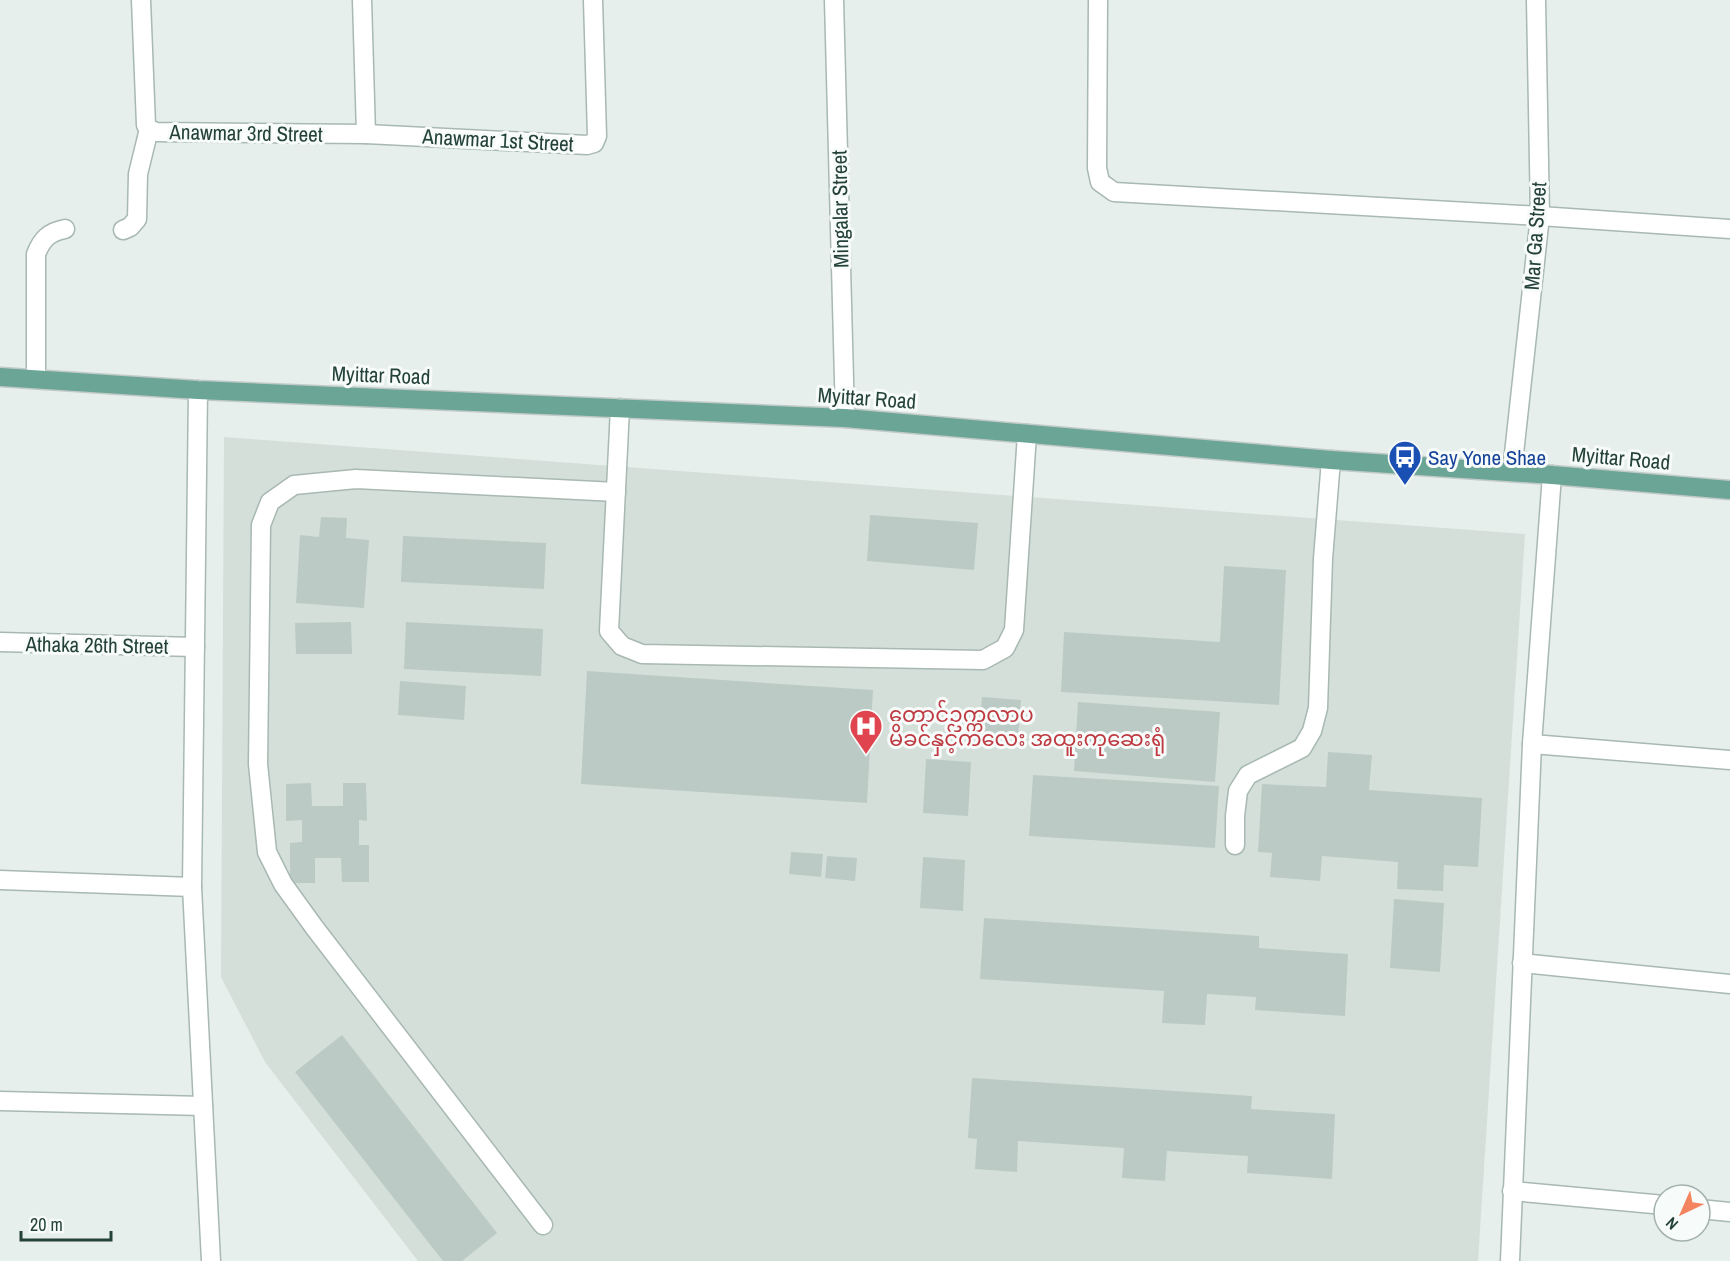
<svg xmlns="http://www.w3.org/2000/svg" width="1730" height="1261" font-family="'Archivo Narrow','Noto Sans Myanmar',sans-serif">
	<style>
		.built { fill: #d4dfda }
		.building { fill: #bbcac4 }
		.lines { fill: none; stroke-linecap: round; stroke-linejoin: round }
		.minor-casing { stroke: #a8b8b2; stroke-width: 21 }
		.major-casing { stroke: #c2cac8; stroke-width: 21 }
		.minor { stroke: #fff; stroke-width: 18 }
		.major { stroke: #6aa596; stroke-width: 18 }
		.labels { text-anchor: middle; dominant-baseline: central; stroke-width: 6; stroke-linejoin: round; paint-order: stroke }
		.street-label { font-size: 21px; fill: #24423a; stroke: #f7fbf9 }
		.transit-label { font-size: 21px; fill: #164399; stroke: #f7fbf9; text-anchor: start }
		.health-label { font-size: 21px; fill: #be3a42; stroke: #f7fbf9; text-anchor: start }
	</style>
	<rect width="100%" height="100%" fill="#e6efeb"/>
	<path class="built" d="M224 437 1525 534 1478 1261H418L265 1062 221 977Z"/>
	<g class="building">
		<path d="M870 515 978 523 974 570 867 561Z"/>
		<path d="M321 517 347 518 346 538 369 540 364 608 296 603 300 535 319 537Z"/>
		<path d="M403 536 546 543 544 589 401 582Z"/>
		<path d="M1224 566 1286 570 1279 705 1061 692 1064 632 1220 642Z"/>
		<path d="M351 622 352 654H296L295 623Z"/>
		<path d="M406 622 543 629 541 676 404 669Z"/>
		<path d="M587 671 873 690 867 803 581 784Z"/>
		<path d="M400 681 466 686 464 720 398 715Z"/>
		<path d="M982 697 1021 700 1018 736 979 734Z"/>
		<path d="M1078 702 1220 712 1215 782 1074 771Z"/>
		<path d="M1328 752 1372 755 1369 790 1482 798 1478 867 1444 865 1443 891 1397 889 1398 862 1322 856 1320 881 1270 877 1272 853 1258 852 1262 784 1326 787Z"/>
		<path d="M926 759 971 762 968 816 923 813Z"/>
		<path d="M1033 775 1219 786 1215 848 1029 836Z"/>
		<path d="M311 783 312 806H343V783H366L367 821 359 820V845H369V882H342L341 858H315V883H290V843L302 842V820L286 821V784Z"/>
		<path d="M791 852 823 854 821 877 789 874Z"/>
		<path d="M827 856 857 858 855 881 825 878Z"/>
		<path d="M923 857 965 860 963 911 920 908Z"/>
		<path d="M1394 899 1444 903 1440 972 1390 968Z"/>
		<path d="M984 918 1259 936V948L1348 954 1345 1016 1255 1010 1256 997 1207 994 1205 1025 1162 1023 1164 991 980 979Z"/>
		<path d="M342 1035 497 1233 462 1261H443L295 1072Z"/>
		<path d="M972 1078 1252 1096 1251 1109 1335 1114 1332 1179 1247 1173 1248 1156 1167 1151 1165 1181 1122 1178 1124 1148 1018 1141 1017 1172 975 1169 977 1139 968 1138Z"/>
	</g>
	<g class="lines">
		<defs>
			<g id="minor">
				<path d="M141 0 146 125 149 129 156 132 366 134 587 145 594 143 597 136 593 0"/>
				<path d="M362 0 366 134"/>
				<path d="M834 0 845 418"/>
				<path d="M1098 0 1097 168 1100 182 1114 192 1540 216 1730 229"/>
				<path d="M123 230 130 227 137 219 138 174 149 129"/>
				<path d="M36 379V254C42 239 49 232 65 229"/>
				<path d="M198 390 192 887 211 1261"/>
				<path d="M620 408 609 631 622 646 642 654 983 660 1005 648 1014 630 1027 434"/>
				<path d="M1512 472 1540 216 1536 0"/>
				<path d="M0 642 195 647"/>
				<path d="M1532 744 1730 760"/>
				<path d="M1235 845V816L1238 791 1248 775 1302 748 1312 731 1318 708 1323 559 1331 460"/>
				<path d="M0 880 192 887"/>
				<path d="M1522 963 1730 984"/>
				<path d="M0 1101 203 1106"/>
				<path d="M1512 1191 1664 1205"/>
				<path d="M1700 1209 1730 1212"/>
				<path d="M543 1225 314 927 283 884 267 852 258 764 261 525 270 502 294 485 356 479 616 492"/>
				<path d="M1510 1261 1532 744 1552 475"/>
			</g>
			<path id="major" d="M0 377 198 390 845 418 1331 460 1552 475 1730 490"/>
		</defs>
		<use href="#minor" class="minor-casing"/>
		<use href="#major" class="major-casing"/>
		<use href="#minor" class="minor"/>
		<use href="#major" class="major"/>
	</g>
	<defs>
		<symbol id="bus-pin" viewBox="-11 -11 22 30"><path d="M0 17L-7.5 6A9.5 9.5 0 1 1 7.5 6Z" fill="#1a4fb4" stroke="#f7fbf9"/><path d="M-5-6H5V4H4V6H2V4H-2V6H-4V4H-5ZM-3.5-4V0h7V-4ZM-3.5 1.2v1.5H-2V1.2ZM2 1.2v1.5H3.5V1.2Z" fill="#fff"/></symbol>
		<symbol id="hospital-pin" viewBox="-11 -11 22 30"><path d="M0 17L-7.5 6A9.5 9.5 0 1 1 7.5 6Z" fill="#e0444e" stroke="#f7fbf9"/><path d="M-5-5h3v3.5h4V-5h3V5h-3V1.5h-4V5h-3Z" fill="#fff"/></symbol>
	</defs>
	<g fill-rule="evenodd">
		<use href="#bus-pin" x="1386" y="438" width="38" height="52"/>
		<use href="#hospital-pin" x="847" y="707" width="38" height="52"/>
	</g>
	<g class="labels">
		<g class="street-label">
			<text transform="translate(246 133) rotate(1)">Anawmar 3rd Street</text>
			<text transform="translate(498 140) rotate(3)">Anawmar 1st Street</text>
			<text transform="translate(840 209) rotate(-91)">Mingalar Street</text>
			<text transform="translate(1535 236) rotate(-86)">Mar Ga Street</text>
			<text transform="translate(381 375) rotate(2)">Myittar Road</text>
			<text transform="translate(867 398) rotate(4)">Myittar Road</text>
			<text transform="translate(1621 458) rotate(5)">Myittar Road</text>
			<text transform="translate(97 645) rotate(1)">Athaka 26th Street</text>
		</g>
		<g class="transit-label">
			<text x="1428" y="457">Say Yone Shae</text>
		</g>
		<g class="health-label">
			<text x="889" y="714">တောင်ဥက္ကလာပ<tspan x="889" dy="24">မိခင်နှင့်ကလေး အထူးကုဆေးရုံ</tspan></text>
		</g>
	</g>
	<g transform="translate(1682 1213) rotate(224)"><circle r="28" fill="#f7fbf9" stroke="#a3b1ad" stroke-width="1.5"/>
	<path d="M0-4.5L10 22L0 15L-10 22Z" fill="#f4845f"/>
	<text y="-9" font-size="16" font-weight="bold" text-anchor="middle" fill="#24423a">N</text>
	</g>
	<path d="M21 1231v9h90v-9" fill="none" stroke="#24423a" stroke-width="3"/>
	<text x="30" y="1231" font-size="18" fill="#24423a" stroke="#f7fbf9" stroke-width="4.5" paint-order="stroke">20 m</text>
</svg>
